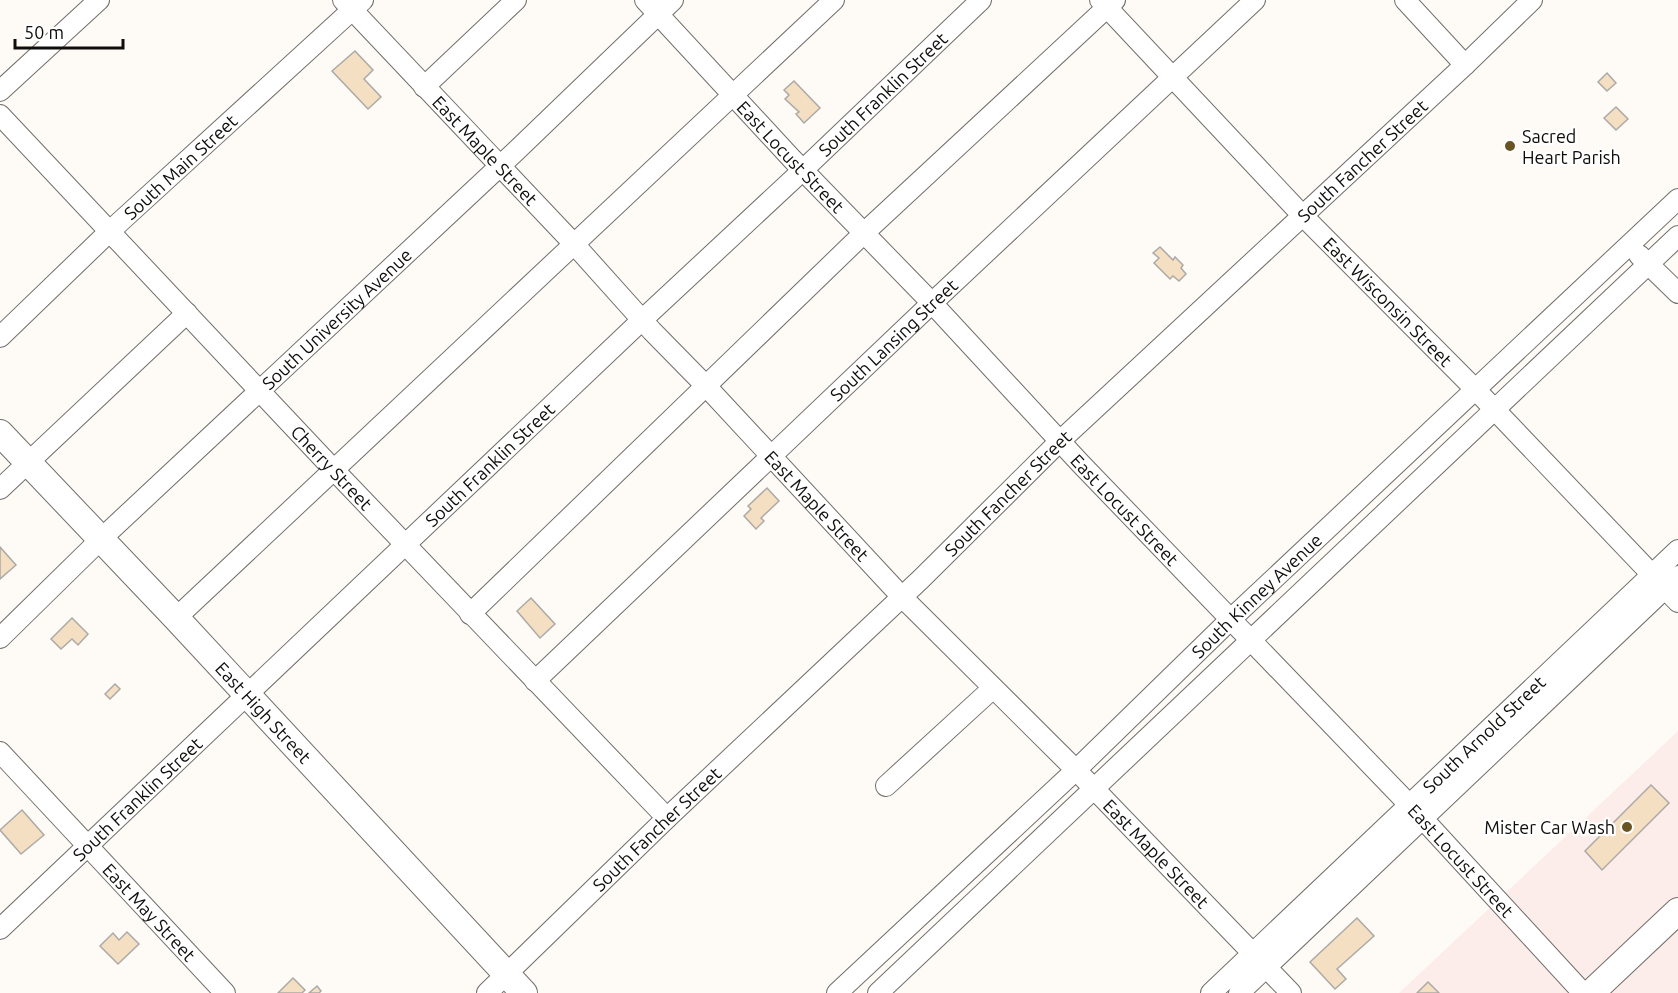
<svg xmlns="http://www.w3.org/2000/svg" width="1678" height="993" font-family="Ubuntu,sans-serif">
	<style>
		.commercial { fill: #fdedea }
		.building { fill: #f5dfc3; stroke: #acaaa6; stroke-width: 1.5 }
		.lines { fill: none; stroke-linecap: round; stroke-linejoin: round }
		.minor-casing { stroke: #716e6b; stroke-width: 22 }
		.major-casing { stroke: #716e6b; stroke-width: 28 }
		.minor { stroke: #fff; stroke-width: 20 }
		.major { stroke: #fff; stroke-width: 26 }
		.poi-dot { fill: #695322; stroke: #fff; stroke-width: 2 }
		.labels { text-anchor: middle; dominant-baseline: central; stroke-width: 4.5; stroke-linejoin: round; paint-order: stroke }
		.street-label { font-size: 18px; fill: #0e0d0b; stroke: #fff }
		.poi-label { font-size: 18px; fill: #0e0d0b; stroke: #fff; text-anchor: start }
	</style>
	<rect width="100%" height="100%" fill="#fefbf7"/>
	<path class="commercial" d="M1678 731V993H1399Z"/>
	<g class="building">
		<path d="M355 51 373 70 364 79 381 97 368 109 332 71Z"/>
		<path d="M1607 73 1616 83 1607 91 1598 82Z"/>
		<path d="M794 81 820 108 804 123 796 114 799 112 785 99 789 95 784 90Z"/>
		<path d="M1616 107 1628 119 1616 130 1604 118Z"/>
		<path d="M1160 247 1173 260 1175 257 1183 265 1181 268 1186 274 1179 281 1173 276 1170 279 1154 263 1159 258 1153 253Z"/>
		<path d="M767 488 779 501 761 518 764 521 756 529 744 516 751 509 748 506Z"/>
		<path d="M0 547 16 565 0 579Z"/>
		<path d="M531 598 555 624 540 638 517 611Z"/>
		<path d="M72 618 88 634 78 645 72 639 61 649 51 639Z"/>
		<path d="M115 684 120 689 110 699 105 694Z"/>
		<path d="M1651 785 1669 803 1602 870 1585 851Z"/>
		<path d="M22 810 44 835 21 854 0 830Z"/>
		<path d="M1357 918 1374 936 1337 969 1346 979 1335 989 1310 962Z"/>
		<path d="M127 932 139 944 118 964 100 946 113 933 119 940Z"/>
		<path d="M293 978 305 990 302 993H278Z"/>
		<path d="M1428 982 1439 993H1417Z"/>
		<path d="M317 986 321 991 319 993H309Z"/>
	</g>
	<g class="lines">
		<defs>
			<g id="minor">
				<path id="s1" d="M343 0 574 244 652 331 706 386 902 597 1076 770 1291 993"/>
				<path id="s2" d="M645 0 792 159 932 303 1080 463 1423 819 1583 993"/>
				<path id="s3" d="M1100 0 1302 215 1475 389 1678 602"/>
				<path d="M1405 0 1465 65"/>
				<path d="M424 87 516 0"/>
				<path d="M0 91 99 0"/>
				<path id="s4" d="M0 115 334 470 667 818"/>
				<path d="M1639 255 1678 293"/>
				<path id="s5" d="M0 337 110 231 363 0"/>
				<path d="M0 489 187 313"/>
				<path d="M470 614 864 233 1115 0"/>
				<path d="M176 618 834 0"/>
				<path id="s6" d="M0 638 101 539 516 151 673 0"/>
				<path id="s7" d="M535 681 932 303 1255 0"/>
				<path id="s8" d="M0 752 225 993"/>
				<path d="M886 786 992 689"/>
				<path id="s9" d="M0 929 642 320 803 170 981 0"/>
				<path id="s10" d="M487 993 667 818 921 579 1060 441 1465 65 1532 0"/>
				<path id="s11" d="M837 993 1076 770 1230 620 1678 199"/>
				<path d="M878 993 1678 236"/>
				<path id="s12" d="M1211 993 1678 550"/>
				<path d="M1239 993 1678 576"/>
			</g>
			<g id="major">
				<path id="s13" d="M0 433 176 618 524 993"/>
				<path d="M1591 993 1678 911"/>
			</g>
		</defs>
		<use href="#minor" class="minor-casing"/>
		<use href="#major" class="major-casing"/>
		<use href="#minor" class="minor"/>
		<use href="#major" class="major"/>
	</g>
	<g class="poi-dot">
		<circle cx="1510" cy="146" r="6"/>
		<circle cx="1627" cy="827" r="6"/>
	</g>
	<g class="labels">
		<g class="street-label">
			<text stroke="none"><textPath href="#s9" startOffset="1215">South Franklin Street</textPath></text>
			<text stroke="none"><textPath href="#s1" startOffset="207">East Maple Street</textPath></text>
			<text stroke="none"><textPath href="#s2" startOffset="214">East Locust Street</textPath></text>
			<text stroke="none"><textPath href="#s10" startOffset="1208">South Fancher Street</textPath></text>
			<text stroke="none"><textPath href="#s5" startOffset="248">South Main Street</textPath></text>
			<text stroke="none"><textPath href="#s3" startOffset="417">East Wisconsin Street</textPath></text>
			<text stroke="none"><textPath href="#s6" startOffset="464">South University Avenue</textPath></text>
			<text stroke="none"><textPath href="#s7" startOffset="495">South Lansing Street</textPath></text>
			<text stroke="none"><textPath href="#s9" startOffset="675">South Franklin Street</textPath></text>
			<text stroke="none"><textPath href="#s4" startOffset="484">Cherry Street</textPath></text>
			<text stroke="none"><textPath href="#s10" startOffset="722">South Fancher Street</textPath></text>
			<text stroke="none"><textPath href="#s1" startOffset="693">East Maple Street</textPath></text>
			<text stroke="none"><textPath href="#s2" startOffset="700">East Locust Street</textPath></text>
			<text stroke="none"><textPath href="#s11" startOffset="578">South Kinney Avenue</textPath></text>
			<text stroke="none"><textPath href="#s13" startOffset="384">East High Street</textPath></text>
			<text stroke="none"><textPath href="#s12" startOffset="376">South Arnold Street</textPath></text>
			<text stroke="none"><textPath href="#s9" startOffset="189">South Franklin Street</textPath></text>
			<text stroke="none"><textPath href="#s10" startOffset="236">South Fancher Street</textPath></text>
			<text stroke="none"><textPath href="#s1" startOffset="1179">East Maple Street</textPath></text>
			<text stroke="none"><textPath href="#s2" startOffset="1186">East Locust Street</textPath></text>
			<text stroke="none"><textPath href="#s8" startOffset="219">East May Street</textPath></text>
		</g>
		<g class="poi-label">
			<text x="1522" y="136">Sacred<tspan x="1522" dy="21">Heart Parish</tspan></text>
			<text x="1615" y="827" text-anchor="end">Mister Car Wash</text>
		</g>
	</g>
	<path d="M15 39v9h108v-9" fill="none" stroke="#0e0d0b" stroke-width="3"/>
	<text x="24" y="39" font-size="18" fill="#0e0d0b" stroke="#ffffff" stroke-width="4.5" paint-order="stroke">50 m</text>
</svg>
